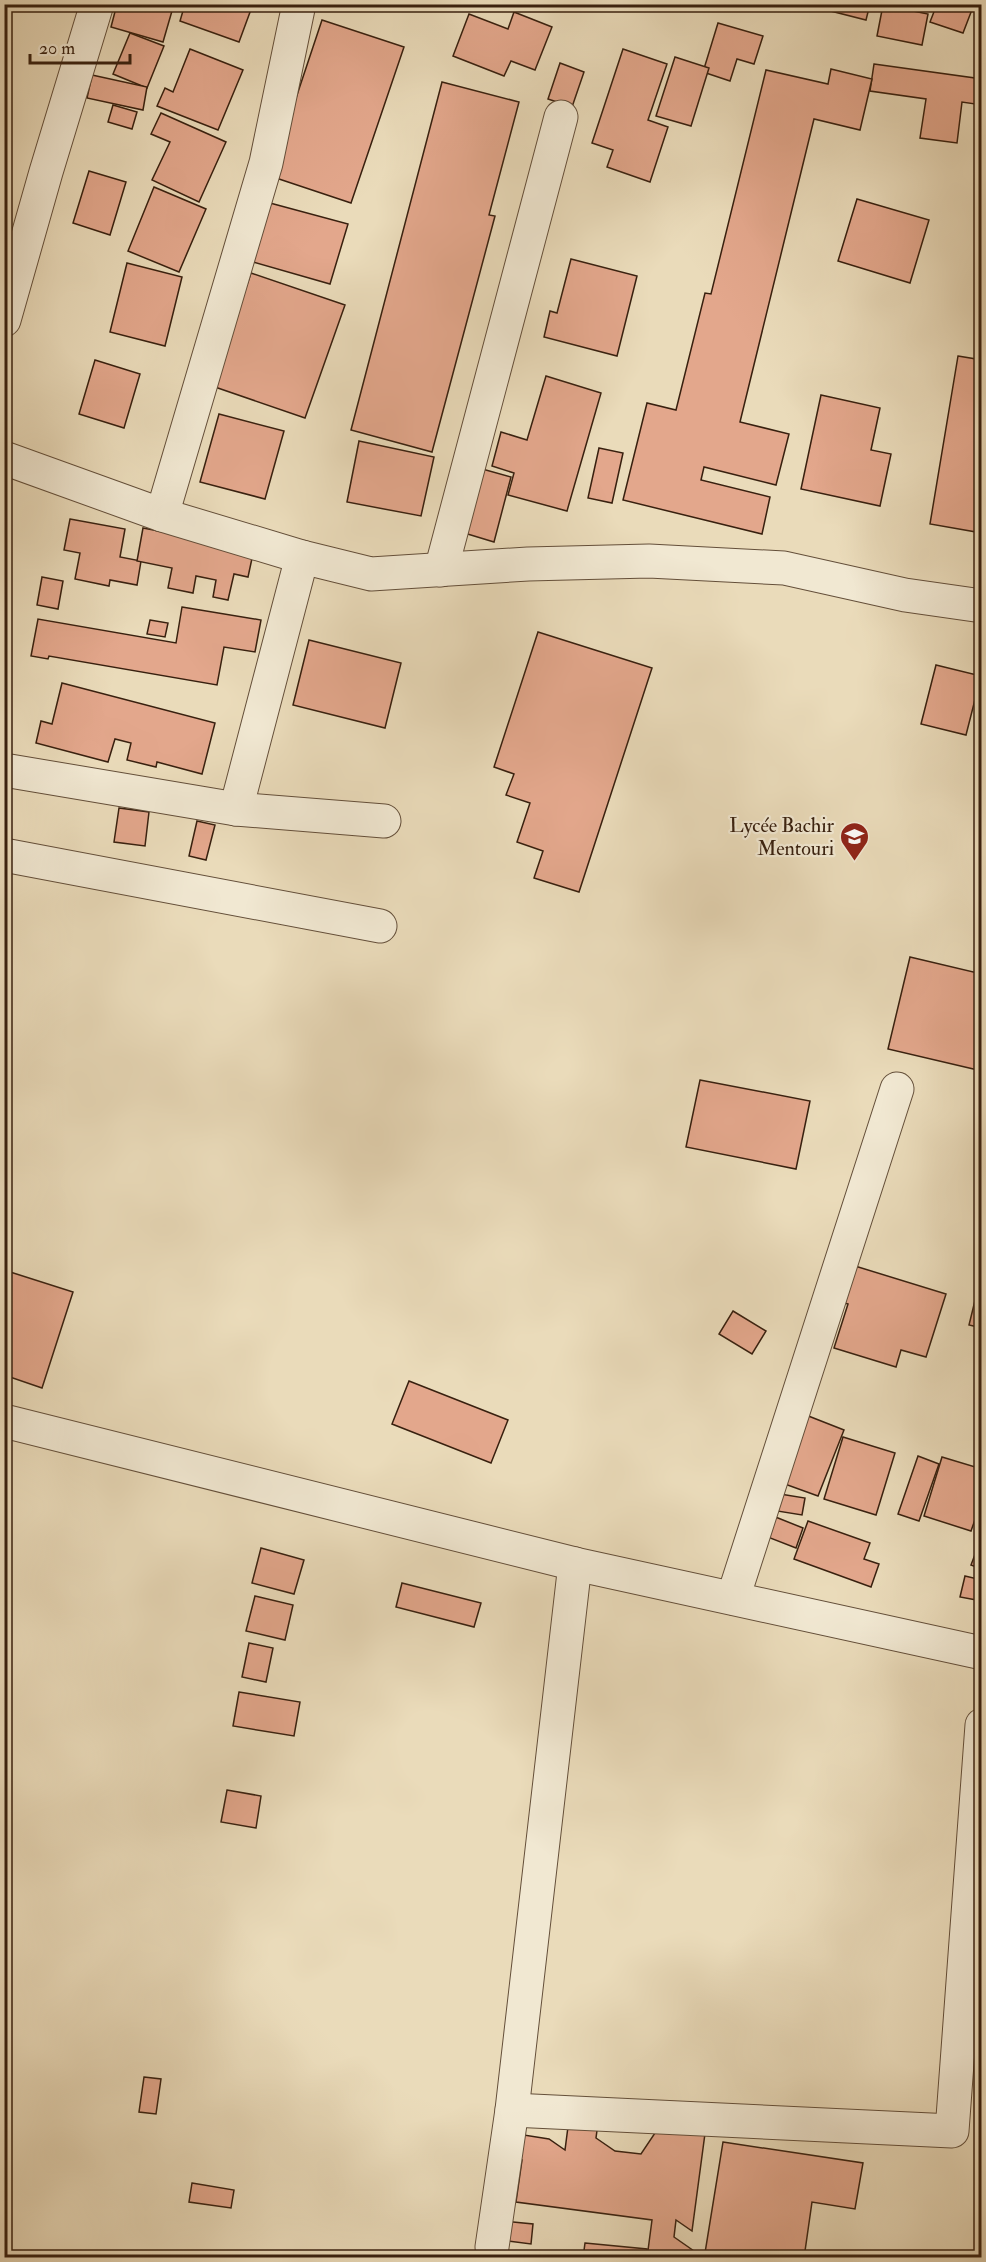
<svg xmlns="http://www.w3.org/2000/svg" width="986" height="2262" font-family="'IM FELL Double Pica',serif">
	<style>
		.building { fill: #e3a78c; stroke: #38200f; stroke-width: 1.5 }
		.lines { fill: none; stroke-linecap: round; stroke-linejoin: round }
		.minor-casing { stroke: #644f3a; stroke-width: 35 }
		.tertiary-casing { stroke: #644f3a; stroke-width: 35 }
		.minor { stroke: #f1e8d2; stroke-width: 33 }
		.tertiary { stroke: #f1e8d2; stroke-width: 33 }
		.labels { text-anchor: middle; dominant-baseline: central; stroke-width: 4.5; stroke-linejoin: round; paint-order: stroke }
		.poi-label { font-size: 20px; fill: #38200f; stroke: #f1e8d2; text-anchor: end }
	</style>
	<rect width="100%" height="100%" fill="#eadbba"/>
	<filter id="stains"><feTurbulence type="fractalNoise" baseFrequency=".00333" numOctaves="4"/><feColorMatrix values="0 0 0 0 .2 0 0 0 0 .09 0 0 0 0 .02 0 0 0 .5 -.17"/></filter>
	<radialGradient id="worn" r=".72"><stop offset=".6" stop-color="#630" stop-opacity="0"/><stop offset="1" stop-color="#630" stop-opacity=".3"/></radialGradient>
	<g class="building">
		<path d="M117 4H174L163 42 111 27Z"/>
		<path d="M185 4H253L239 42 180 21Z"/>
		<path d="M732 4H768L767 11Z"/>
		<path d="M803 4H870L866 20Z"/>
		<path d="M884 4H929V8Z"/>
		<path d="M937 4 973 7 963 33 930 22Z"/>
		<path d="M883 5 928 14 922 45 877 36Z"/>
		<path d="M514 12 552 27 535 70 511 61 504 76 453 56 469 14 508 29Z"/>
		<path d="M322 20 404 47 351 203 270 176Z"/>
		<path d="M718 23 763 36 754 64 737 59 730 81 703 72Z"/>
		<path d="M130 33 164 46 147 88 113 74Z"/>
		<path d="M190 49 243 70 218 130 157 106 165 88 173 92Z"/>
		<path d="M623 49 667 64 648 120 668 127 650 182 607 167 613 150 592 143Z"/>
		<path d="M675 57 709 68 691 126 656 116Z"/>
		<path d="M560 63 584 72 572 107 548 99Z"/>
		<path d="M874 64 982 79V105L962 102 957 143 920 138 926 99 870 91Z"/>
		<path d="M831 69 872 79 860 130 814 119 740 422 789 434 776 485 704 467 701 480 770 497 762 534 623 500 647 403 676 410 705 293 711 294 766 70 828 84Z"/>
		<path d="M92 75 147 87 143 110 87 98Z"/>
		<path d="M442 82 519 102 489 215 495 216 432 452 351 430Z"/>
		<path d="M113 105 137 112 132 129 108 122Z"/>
		<path d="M161 113 226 142 199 202 152 180 170 142 151 134Z"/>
		<path d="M89 171 126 182 110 235 73 223Z"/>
		<path d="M154 187 206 209 179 272 128 251Z"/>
		<path d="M857 199 929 220 910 283 838 261Z"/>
		<path d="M270 203 348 224 330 284 253 262Z"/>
		<path d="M571 259 637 276 617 356 544 337 550 311 557 313Z"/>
		<path d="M127 263 182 277 165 346 110 332Z"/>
		<path d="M251 273 345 305 305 418 212 386Z"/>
		<path d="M958 356 982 360V533L930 524Z"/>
		<path d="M95 360 140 374 124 428 79 414Z"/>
		<path d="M546 376 601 393 567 511 508 495 514 473 492 466 501 432 527 440Z"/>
		<path d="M821 395 880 408 871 450 891 454 880 506 801 489Z"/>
		<path d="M219 414 284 431 265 499 200 482Z"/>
		<path d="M359 441 434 457 421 516 347 502Z"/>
		<path d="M599 448 623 453 612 503 588 498Z"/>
		<path d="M468 465 511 477 494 542 451 529Z"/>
		<path d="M70 519 125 529 120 557 141 561 137 585 110 580 109 586 75 579 80 553 64 550Z"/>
		<path d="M143 528 254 549 248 577 234 574 228 600 213 597 216 580 196 576 193 593 168 588 172 568 137 561Z"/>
		<path d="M42 577 63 581 58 609 37 605Z"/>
		<path d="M182 607 261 620 255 652 224 647 217 685 49 656 48 659 31 656 38 619 176 643Z"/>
		<path d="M150 620 168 623 165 637 147 634Z"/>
		<path d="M538 632 652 668 579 892 534 878 543 851 517 842 530 803 506 795 514 774 494 767Z"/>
		<path d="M309 640 401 663 385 728 293 705Z"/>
		<path d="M936 665 981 676 966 735 921 724Z"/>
		<path d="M62 683 215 723 202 774 157 762 156 767 127 760 131 743 115 739 108 762 36 743 41 721 52 724Z"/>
		<path d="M119 808 149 812 145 846 114 842Z"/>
		<path d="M197 821 215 825 206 860 189 856Z"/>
		<path d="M910 957 982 974V1071L888 1049Z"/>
		<path d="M700 1080 810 1101 796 1169 686 1147Z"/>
		<path d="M842 1262 946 1294 926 1357 901 1350 896 1367 834 1348 848 1304 831 1299Z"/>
		<path d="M4 1270 73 1292 42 1388 4 1375Z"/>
		<path d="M982 1272V1328L969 1325Z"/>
		<path d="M733 1311 766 1331 752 1354 719 1334Z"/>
		<path d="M409 1381 508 1420 491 1463 392 1424Z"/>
		<path d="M788 1408 844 1430 818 1496 782 1483Z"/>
		<path d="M843 1437 895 1453 876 1515 824 1499Z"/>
		<path d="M918 1456 939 1464 919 1521 898 1514Z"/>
		<path d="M942 1457 982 1469V1500L971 1531 924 1516Z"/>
		<path d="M780 1494 805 1498 802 1515 777 1511Z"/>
		<path d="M768 1514 803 1528 796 1548 760 1534Z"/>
		<path d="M808 1521 870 1543 864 1559 879 1564 871 1587 794 1559Z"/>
		<path d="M982 1536V1569L971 1565Z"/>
		<path d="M261 1548 304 1560 294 1594 252 1583Z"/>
		<path d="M965 1576 982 1580V1601L960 1597Z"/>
		<path d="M402 1583 481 1603 474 1627 396 1607Z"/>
		<path d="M255 1596 293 1605 285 1640 246 1631Z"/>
		<path d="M249 1643 273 1648 266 1682 242 1677Z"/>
		<path d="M239 1692 300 1702 294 1736 233 1726Z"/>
		<path d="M227 1790 261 1796 256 1828 221 1822Z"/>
		<path d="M978 1990 982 1991V2057L963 2053Z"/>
		<path d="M144 2077 161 2079 156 2114 139 2112Z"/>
		<path d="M569 2119 598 2123 596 2138 615 2151 641 2154 663 2121 706 2126 692 2231 676 2220 674 2237 704 2258H647L652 2220 516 2202 522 2160 514 2155 524 2135 549 2139 565 2150Z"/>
		<path d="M723 2142 863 2163 855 2209 812 2202 804 2258H737L705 2253Z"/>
		<path d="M192 2183 234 2190 231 2208 189 2202Z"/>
		<path d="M494 2220 533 2224 531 2244 492 2239Z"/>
		<path d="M585 2243 647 2249 646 2258H583Z"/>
	</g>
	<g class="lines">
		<defs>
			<g id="minor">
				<path d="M4 320 46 172 97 4"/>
				<path d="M4 458 162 515 302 557 371 574 528 564 649 561 784 568 905 595 982 606"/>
				<path d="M162 515 266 163 299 4"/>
				<path d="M441 570 561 117"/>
				<path d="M4 770 236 809 384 821"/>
				<path d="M236 809 302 557"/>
				<path d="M4 855 380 926"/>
				<path d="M733 1598 897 1089"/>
				<path d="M512 2110 952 2131 982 1725"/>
				<path d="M492 2247 512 2110 575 1564"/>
			</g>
			<path id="tertiary" d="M4 1421 575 1564 982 1653"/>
		</defs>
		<use href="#minor" class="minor-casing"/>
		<use href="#tertiary" class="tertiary-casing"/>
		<use href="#minor" class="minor"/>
		<use href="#tertiary" class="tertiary"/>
	</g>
	<defs>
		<symbol id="school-pin" viewBox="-11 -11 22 30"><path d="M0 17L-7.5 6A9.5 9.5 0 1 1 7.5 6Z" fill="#8f2418" stroke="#f1e8d2"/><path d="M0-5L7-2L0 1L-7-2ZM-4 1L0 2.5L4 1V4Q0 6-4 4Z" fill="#fff"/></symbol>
	</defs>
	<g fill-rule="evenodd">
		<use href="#school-pin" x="838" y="820" width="33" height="45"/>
	</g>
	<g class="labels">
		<g class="poi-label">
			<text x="834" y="825">Lycée Bachir<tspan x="834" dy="23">Mentouri</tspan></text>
		</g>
	</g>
	<rect width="986" height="2262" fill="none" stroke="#eadbba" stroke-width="24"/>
	<rect x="6" y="6" width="974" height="2250" fill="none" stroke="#38200f" stroke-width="3"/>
	<rect x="12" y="12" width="962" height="2238" fill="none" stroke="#38200f" stroke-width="1.5"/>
	<path d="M30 54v9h100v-9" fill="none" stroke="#38200f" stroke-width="3"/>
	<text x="39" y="54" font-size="18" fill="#38200f" stroke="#f1e8d2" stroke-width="4.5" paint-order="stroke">20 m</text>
	<rect width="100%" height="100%" filter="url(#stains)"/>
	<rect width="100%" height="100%" fill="url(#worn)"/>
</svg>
